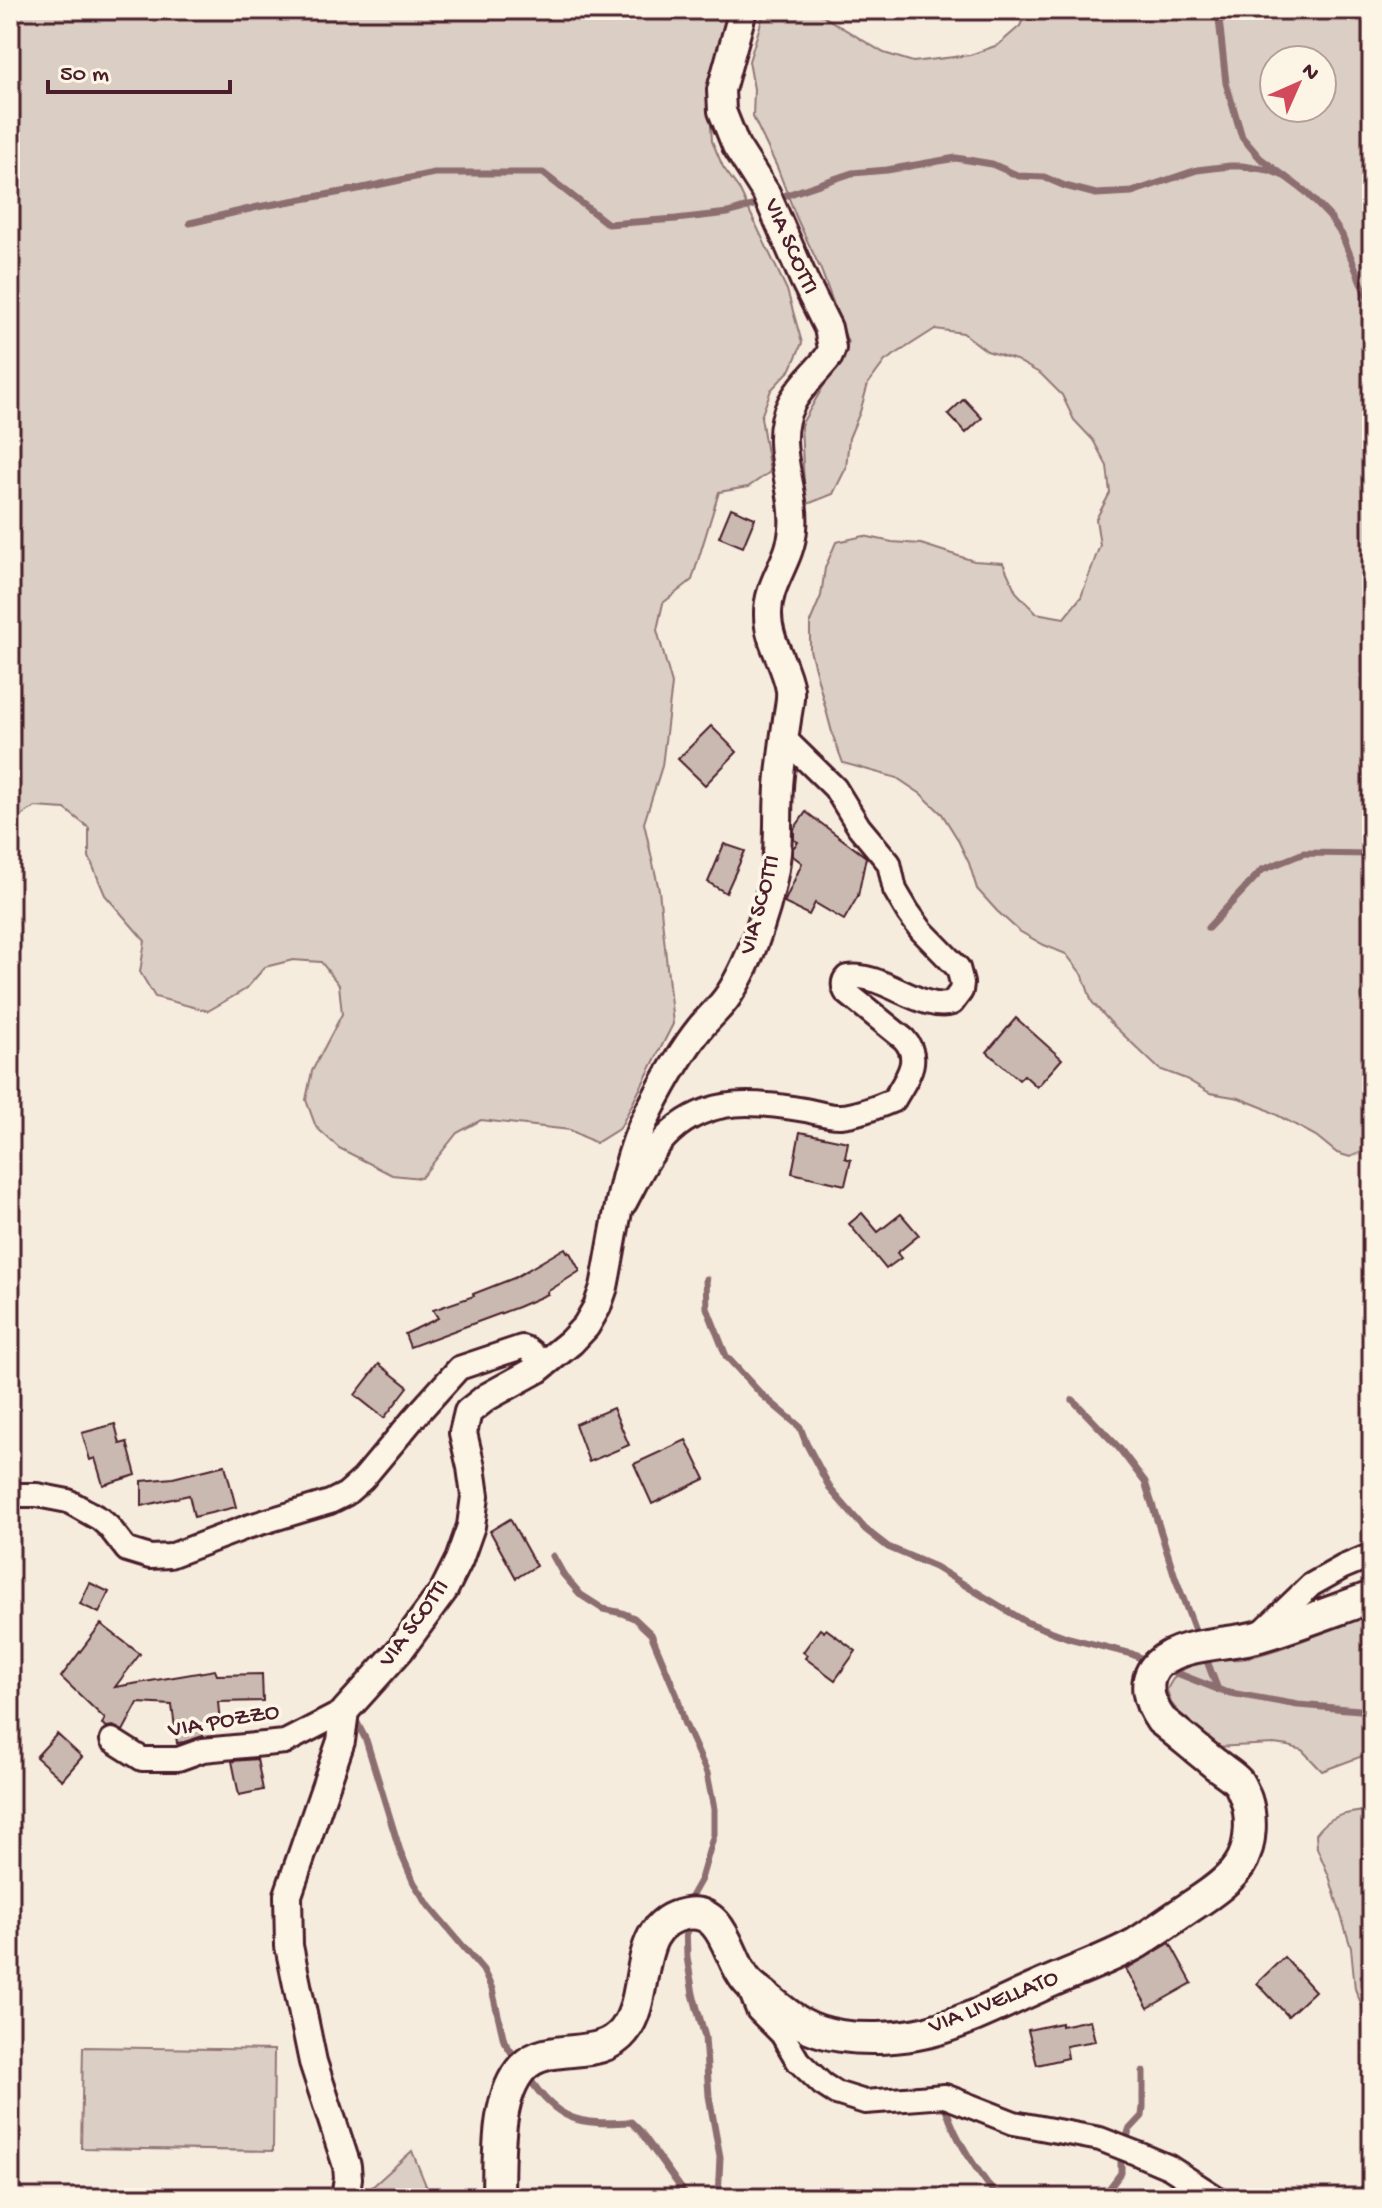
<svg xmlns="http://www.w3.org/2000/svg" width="1382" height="2208" font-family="'Gochi Hand',sans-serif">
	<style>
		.green { fill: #dbcec4; stroke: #927678; stroke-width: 2; fill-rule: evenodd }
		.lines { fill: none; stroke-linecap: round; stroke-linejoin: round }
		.stream { stroke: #8c6e70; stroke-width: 7 }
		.building { fill: #cab9b1; stroke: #4a1f2b; stroke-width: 2 }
		.minor-casing { stroke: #4a1f2b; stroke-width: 28 }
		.tertiary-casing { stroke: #4a1f2b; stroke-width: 32 }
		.secondary-casing { stroke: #4a1f2b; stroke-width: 36 }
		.minor { stroke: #fcf5e5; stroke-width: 22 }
		.tertiary { stroke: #fcf5e5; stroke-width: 26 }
		.secondary { stroke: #fcf5e5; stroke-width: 30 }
		.labels { text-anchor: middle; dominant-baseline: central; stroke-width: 7; stroke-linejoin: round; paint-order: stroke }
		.street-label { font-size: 24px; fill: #4a1f2b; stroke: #fcf5e5 }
	</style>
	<rect width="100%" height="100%" fill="#f5ecde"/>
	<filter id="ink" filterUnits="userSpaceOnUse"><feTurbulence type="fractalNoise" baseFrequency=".0125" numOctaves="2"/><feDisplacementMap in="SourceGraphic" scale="16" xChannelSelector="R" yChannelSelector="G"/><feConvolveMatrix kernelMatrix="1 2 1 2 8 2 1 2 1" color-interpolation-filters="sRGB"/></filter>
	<g filter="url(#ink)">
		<g class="green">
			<path d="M10 10H730L708 80 712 141 723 167 739 189 787 290 802 343 791 369 771 390 761 417 770 472 748 487 719 492 692 580 663 603 657 630 672 684 662 766 644 823 659 890 673 1024 620 1128 596 1143 570 1130 481 1120 457 1133 421 1178 392 1175 339 1148 316 1127 306 1100 312 1071 342 1014 339 985 321 962 293 960 265 967 246 989 208 1011 155 997 140 972 145 941 105 895 89 857V828L65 809 35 807 10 823Z"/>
			<path d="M765 10H813L884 53 913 62 970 55 998 45 1020 26 1027 10H1372V1148L1350 1157 1337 1153 1316 1136 1264 1108 1239 1098 1210 1093 1186 1079 1159 1069 1112 1024 1092 1002 1083 976 1066 954 1044 945 1019 931 997 911 977 889 969 863 957 838 942 814 921 794 897 778 843 763 833 736 810 650V622L821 596 825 568 836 542 864 536 892 542 921 544 974 561 1003 563 1016 592 1036 613 1064 618 1081 597 1100 545 1096 519 1110 493 1107 466 1093 440 1074 420 1062 395 1041 374 1016 360 987 351 963 333 935 329 885 361 868 384 860 412 849 438 846 468 833 494 805 505 801 425 848 343 821 270 797 219 777 167 753 117 754 89 749 61ZM1274 60H1322V108H1274Z"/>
			<path d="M1372 1612V1756L1365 1755 1322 1771 1302 1750 1288 1746 1274 1744 1214 1747 1201 1737 1180 1714 1171 1703 1167 1690C1173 1675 1182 1669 1198 1662 1213 1655 1226 1661 1241 1659 1286 1650 1330 1629 1372 1612Z"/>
			<path d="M1372 1810V2029L1355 1989 1351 1948 1329 1876 1317 1848 1316 1834C1331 1813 1348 1813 1372 1810Z"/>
			<path d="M83 2047 274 2050 273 2151 81 2148Z"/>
			<path d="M412 2151 431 2198H360Z"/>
		</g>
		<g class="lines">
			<g class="stream">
				<path d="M1218 10 1226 83 1242 137 1260 158 1306 192 1329 216 1342 235 1372 310"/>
				<path d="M775 199 852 173 887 170 956 158 992 164 1019 176 1044 177 1065 186 1096 194 1132 192 1197 170 1230 166H1242L1269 170 1284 176"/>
				<path d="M190 223 258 207 353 190 434 173H543L608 224 676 219 728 213 764 202"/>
				<path d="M1208 928 1262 870 1304 853 1372 854"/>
				<path d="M706 1279 707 1308 726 1356 761 1394 800 1427 806 1443 831 1490 865 1529 888 1547 935 1567 1026 1622 1069 1638 1132 1654 1149 1662"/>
				<path d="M1073 1400 1119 1448 1145 1482 1175 1577 1198 1638"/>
				<path d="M553 1556 563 1574 581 1595 603 1609 622 1613 634 1618 651 1634 677 1696 684 1722 707 1773 714 1809V1834L701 1879 688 1902V1908"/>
				<path d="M1204 1653 1218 1690"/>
				<path d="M1164 1668 1225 1692 1298 1705 1372 1711"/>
				<path d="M352 1713 366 1740 400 1851 414 1883 429 1906 483 1970 492 1989 504 2041 518 2062"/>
				<path d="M686 1924 687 1957 693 1994 705 2037 709 2096 720 2157 718 2198"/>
				<path d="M1363 1977 1372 1975"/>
				<path d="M527 2075C558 2122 578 2125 631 2122L640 2131 688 2198"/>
				<path d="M946 2109C957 2143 977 2170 998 2198"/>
				<path d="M1102 2198 1121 2173V2160L1129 2130 1142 2116 1143 2107V2072"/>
			</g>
		</g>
		<g class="building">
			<path d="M964 399 982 418 966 433 948 414Z"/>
			<path d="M731 508 755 518 743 547 719 537Z"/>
			<path d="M711 726 737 752 705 785 678 759Z"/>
			<path d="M806 812 866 857 858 896 844 920 815 903 809 915 784 903 802 863 793 856V848L798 842 794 840V829Z"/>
			<path d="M724 844 745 851 726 893 708 882Z"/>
			<path d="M1016 1018 1062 1059 1037 1087 1024 1075 1019 1080 987 1052Z"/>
			<path d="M800 1132 848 1142 845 1158 851 1160 845 1185 792 1173Z"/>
			<path d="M862 1213 878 1232 901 1214 919 1235 897 1253 901 1258 886 1269 849 1224Z"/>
			<path d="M565 1248 568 1253 569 1251 580 1271 547 1292 548 1294 518 1307 410 1347 405 1334 438 1318 433 1310 474 1296 473 1294 514 1278Z"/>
			<path d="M379 1364 408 1387 384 1418 355 1395Z"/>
			<path d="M613 1408 629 1445 589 1462 575 1424Z"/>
			<path d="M115 1424 120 1444 127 1442 136 1475 103 1485 95 1458 90 1460 82 1433Z"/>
			<path d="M686 1440 705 1479 652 1504 634 1464Z"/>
			<path d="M225 1465 236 1507 194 1517 189 1495 142 1506V1481L173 1478Z"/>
			<path d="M510 1519 536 1566 516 1578 490 1531Z"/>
			<path d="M90 1583 109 1592 99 1613 80 1604Z"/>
			<path d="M101 1624 140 1654 115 1687 215 1670 217 1675 262 1674 263 1701 218 1702 220 1723 201 1725 203 1736 184 1742 177 1743 172 1705 138 1703 123 1731 113 1726 107 1727 102 1724 105 1719 61 1677Z"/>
			<path d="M820 1629 824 1632 826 1629 856 1651 835 1680 805 1658 807 1655 803 1652Z"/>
			<path d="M57 1734 82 1757 62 1780 36 1757Z"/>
			<path d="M257 1759 263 1790 239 1795 232 1761Z"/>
			<path d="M1170 1943 1192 1983 1148 2008 1126 1969Z"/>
			<path d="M1284 1957 1315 1991 1288 2016 1257 1983Z"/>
			<path d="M1090 2020 1095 2041 1066 2046 1068 2058 1037 2065 1028 2030 1061 2023V2026Z"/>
		</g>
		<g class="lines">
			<defs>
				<g id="minor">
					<path d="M625 1203C638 1179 650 1151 671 1132 710 1096 758 1102 805 1110 816 1112 830 1117 841 1116 856 1115 880 1106 894 1100 905 1080 923 1060 904 1039L846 992C843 986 842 982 847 977 881 971 922 1013 952 1003L961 991 962 983 958 968 921 930 908 912 895 890 889 863 859 827 835 788 785 739"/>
					<path d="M10 1495H37L68 1501 100 1519 109 1527 127 1550 150 1557 170 1556 247 1527 330 1502 346 1494 363 1479 414 1418 459 1368 522 1347C533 1350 538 1358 538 1369"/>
					<path d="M1261 1633 1311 1585 1343 1567 1372 1555"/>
					<path d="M112 1740 142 1759H178L203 1750 285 1742 345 1711"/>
					<path d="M748 1985 758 2010 782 2034 798 2061 822 2084 836 2093 865 2102 945 2096 1014 2123 1100 2139 1136 2153 1169 2167 1217 2198"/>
				</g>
				<path id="tertiary" d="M345 2198 348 2178 347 2166 313 2062 289 1946 288 1895 341 1741 345 1711 400 1650 444 1590 459 1560 471 1526 475 1496 471 1467 463 1433 468 1412 487 1397 538 1369 571 1342 586 1326 597 1307 604 1287C616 1228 622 1164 649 1111 664 1082 680 1053 700 1028 709 1017 720 1008 728 996 752 960 773 896 777 853 779 827 777 801 780 775 782 757 784 738 787 720 788 710 791 701 790 690 786 664 768 642 768 615 767 583 791 561 793 529 797 488 770 443 791 404 800 386 817 372 829 356L832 348 828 328 804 280 766 193 736 146 722 111 721 90 743 10"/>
				<path id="secondary" d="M498 2198C499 2160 495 2097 523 2067 550 2040 599 2063 624 2031 652 1996 630 1923 686 1914 725 1907 728 1960 747 1981 752 1987 760 1992 766 1997 792 2019 807 2031 841 2036 868 2040 901 2038 927 2032 966 2022 1000 2004 1036 1988 1068 1973 1107 1960 1137 1943 1156 1931 1175 1917 1193 1905 1210 1894 1234 1878 1243 1859 1251 1842 1252 1817 1246 1799 1244 1794 1241 1786 1238 1782 1232 1775 1221 1769 1214 1763 1196 1749 1179 1734 1161 1720 1149 1703 1141 1681 1158 1664 1181 1642 1230 1645 1260 1636 1297 1625 1335 1610 1372 1597"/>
			</defs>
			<use href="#minor" class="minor-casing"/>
			<use href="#tertiary" class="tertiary-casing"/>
			<use href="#secondary" class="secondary-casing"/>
			<use href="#minor" class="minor"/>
			<use href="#tertiary" class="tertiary"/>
			<use href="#secondary" class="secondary"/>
		</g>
	</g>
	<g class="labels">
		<g class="street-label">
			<text transform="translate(790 247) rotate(66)">VIA SCOTTI</text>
			<text transform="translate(761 905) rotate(-75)">VIA SCOTTI</text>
			<text transform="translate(415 1624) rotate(-54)">VIA SCOTTI</text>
			<text transform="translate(224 1722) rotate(-10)">VIA POZZO</text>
			<text transform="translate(994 2003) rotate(-22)">VIA LIVELLATO</text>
		</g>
	</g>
	<rect width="1382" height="2208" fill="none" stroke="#fcf5e5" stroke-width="40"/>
	<rect x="20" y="20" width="1342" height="2168" fill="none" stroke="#4a1f2b" stroke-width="3" filter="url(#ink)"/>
	<g transform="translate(1298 84) rotate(45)"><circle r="38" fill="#fcf5e5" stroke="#b59f9b" stroke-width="2"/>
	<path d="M0-6L14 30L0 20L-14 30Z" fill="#d1495b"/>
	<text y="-12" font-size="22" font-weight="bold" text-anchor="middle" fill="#4a1f2b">N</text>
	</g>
	<path d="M48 80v12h182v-12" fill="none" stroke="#4a1f2b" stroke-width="4"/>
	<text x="60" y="80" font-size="24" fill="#4a1f2b" stroke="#fcf5e5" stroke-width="6" paint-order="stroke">50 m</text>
</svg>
